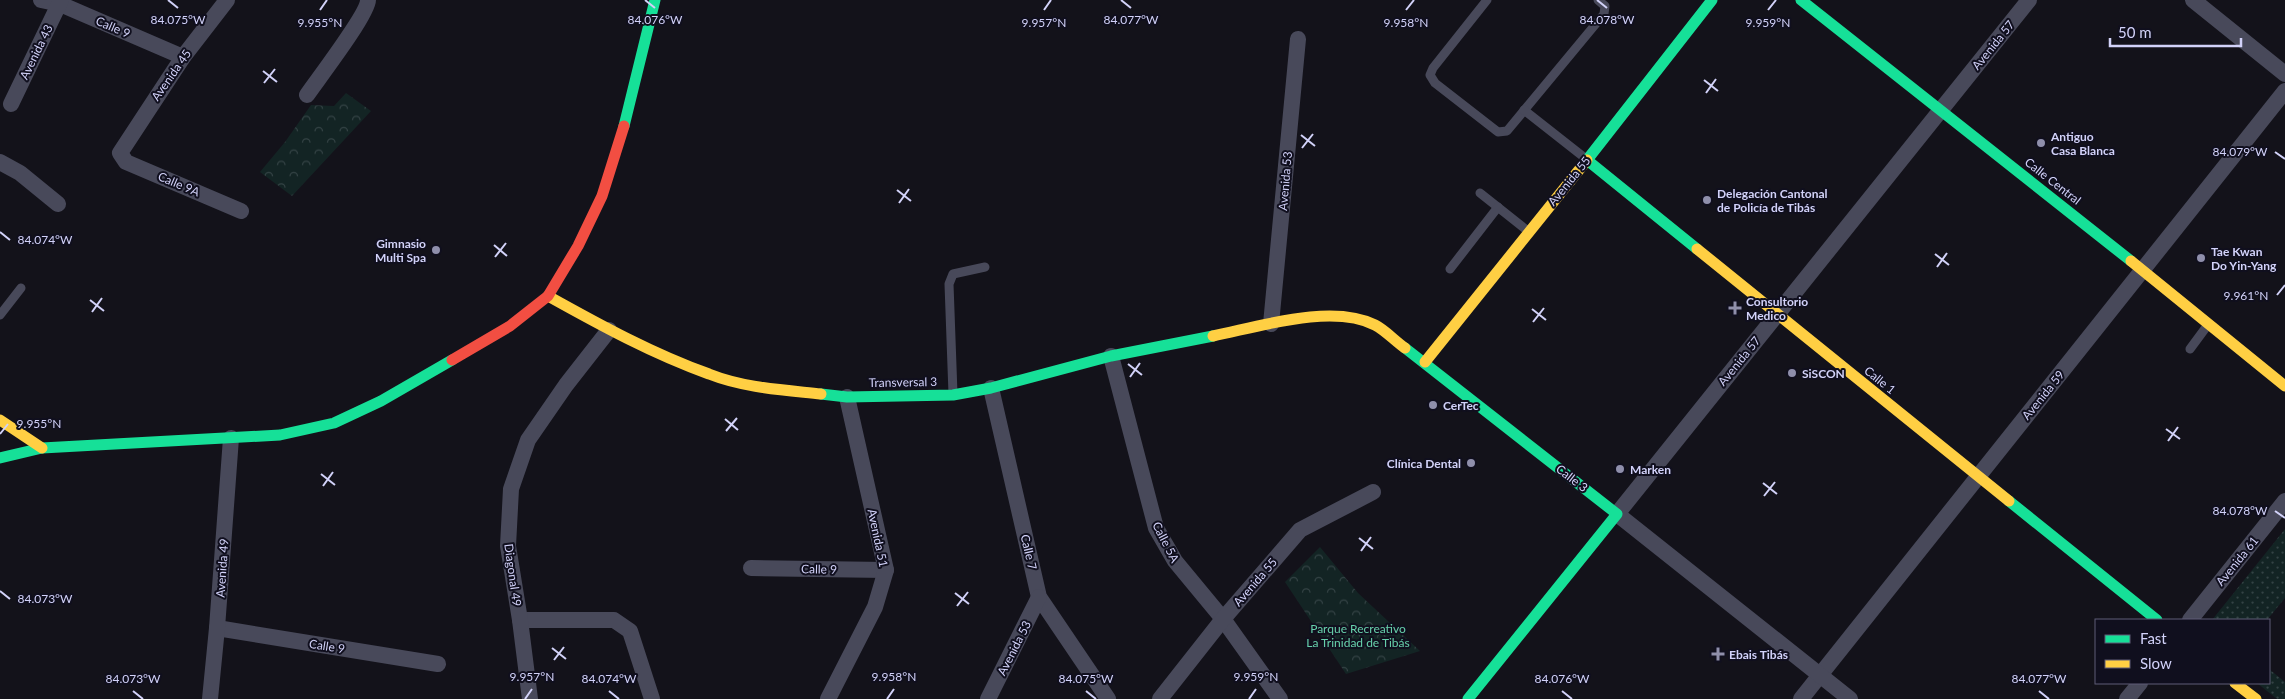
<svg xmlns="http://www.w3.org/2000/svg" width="2285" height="699" font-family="Lato,sans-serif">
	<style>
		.park { fill: url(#park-crowns) }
		.garden { fill: url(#garden-dots) }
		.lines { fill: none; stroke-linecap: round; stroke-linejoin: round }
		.lane { stroke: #48495a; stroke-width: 9 }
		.street { stroke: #48495a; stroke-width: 16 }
		.fast { stroke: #16e098; stroke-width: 11 }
		.slow { stroke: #ffcf43; stroke-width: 11 }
		.jam { stroke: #f24e42; stroke-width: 11 }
		.ticks { fill: none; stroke: #d2d2f9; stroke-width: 2 }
		.poi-dot { fill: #8f8fab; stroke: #100f1e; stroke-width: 2 }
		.labels { text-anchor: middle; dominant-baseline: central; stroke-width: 4; stroke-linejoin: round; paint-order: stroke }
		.street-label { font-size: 12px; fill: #d2d2f9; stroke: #100f1e }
		.poi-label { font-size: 12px; font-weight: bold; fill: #d2d2f9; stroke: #100f1e; text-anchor: start }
		.park-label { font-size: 12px; fill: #67d0ab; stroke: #100f1e }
		.ticks-label { font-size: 12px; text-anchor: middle; fill: #d2d2f9; stroke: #100f1e; stroke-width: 4; stroke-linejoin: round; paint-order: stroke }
	</style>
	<defs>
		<pattern id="park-crowns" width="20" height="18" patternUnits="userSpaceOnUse" patternTransform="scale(1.25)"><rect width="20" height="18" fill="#132424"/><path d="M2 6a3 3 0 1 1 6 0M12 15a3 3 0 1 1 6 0" fill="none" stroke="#344345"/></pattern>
		<pattern id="garden-dots" width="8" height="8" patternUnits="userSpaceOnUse" patternTransform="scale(1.25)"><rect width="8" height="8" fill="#132424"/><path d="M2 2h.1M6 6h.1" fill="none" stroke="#344345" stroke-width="1.8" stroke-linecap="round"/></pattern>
	</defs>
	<rect width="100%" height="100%" fill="#13121a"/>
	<g class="park">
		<path d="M346 93 371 111 292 196 260 172 285 142 311 105 334 106Z"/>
		<path d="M1320 547 1358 593 1420 651 1346 674 1285 582Z"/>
	</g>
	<g class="garden">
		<path d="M2285 529V598L2267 620H2212Z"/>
		<path d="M2269 669 2285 682V699H2277L2257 683H2269Z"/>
	</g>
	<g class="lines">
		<g class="lane">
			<path d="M1487 0 1433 68 1430 75 1435 83 1498 132 1507 131 1604 14 1605 6 1598 0"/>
			<path d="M1524 110 1585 158"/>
			<path d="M1480 193 1529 232"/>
			<path d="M1450 269 1498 207"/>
			<path d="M0 315 21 288"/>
			<path d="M2190 349 2207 326"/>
			<path d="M953 394 949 284 953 274 985 267"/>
		</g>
		<g class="street">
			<path d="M41 0 60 4 183 57"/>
			<path d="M227 0 183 57 120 153 126 162 241 211"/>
			<path d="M2193 0 2285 74"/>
			<path d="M307 95C318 79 368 14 368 0"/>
			<path d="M11 104 61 0"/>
			<path d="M0 162 20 173 58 204"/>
			<path d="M1271 324 1298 39"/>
			<path d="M1111 356 1156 528 1175 561 1223 619 1280 699"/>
			<path d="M991 388 1039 597 1108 699"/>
			<path d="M751 568 886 570"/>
			<path d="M520 620H614L630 631 652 699"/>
			<path d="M2190 620 2285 501"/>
			<path d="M217 628 438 664"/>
			<path d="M210 699 217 628 231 438"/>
			<path d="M530 699 520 620 508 546 511 489 528 440 566 385 609 330"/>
			<path d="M828 699 875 607 886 570 847 397"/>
			<path d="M988 699 1039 597"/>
			<path d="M1160 699 1223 619 1300 530 1373 492"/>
			<path d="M1801 699 2285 91"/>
			<path d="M1850 699 1617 514 2029 0"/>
			<path d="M2127 699 2140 683"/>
		</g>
		<g class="fast">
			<path d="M1801 0 2131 261"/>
			<path d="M624 126 655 0"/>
			<path d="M1697 249 1587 160 1712 0"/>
			<path d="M1405 348 1617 514 1468 699"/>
			<path d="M821 394 847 397 953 395 991 388 1111 356 1213 336"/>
			<path d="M0 458 42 448 280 435 334 423 381 401 452 360"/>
			<path d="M2009 501 2157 620"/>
		</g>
		<g class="slow">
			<path d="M1697 249 2009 501"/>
			<path d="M2131 261 2285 386"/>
			<path d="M548 296C600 325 653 354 709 374 744 388 784 390 821 394"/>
			<path d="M1213 336C1258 327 1332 303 1375 325 1385 330 1395 341 1405 348"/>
			<path d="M1425 362 1587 160"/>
			<path d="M0 420 42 448"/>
			<path d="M2235 683 2256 699"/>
		</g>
		<path class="jam" d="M452 360 510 326 548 296 578 246 602 196 624 126"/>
	</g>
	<path class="ticks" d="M168 0 178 8M645 0 655 8M1121 0 1131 8M1597 0 1607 8M320 10 327 0M1044 10 1051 0M1406 10 1414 0M1768 10 1776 0M263 71 277 82M1704 80 1718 91M264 83 275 69M1706 93 1716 79M1301 135 1315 146M1302 148 1313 134M2275 152 2285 159M897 190 911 201M899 203 909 189M0 232 10 240M494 245 507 256M1935 254 1949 265M495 257 506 243M1937 267 1947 253M2277 295 2285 285M90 300 104 311M1532 309 1546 320M92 312 102 298M1533 322 1544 308M1128 364 1142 375M1130 377 1140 363M725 419 738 430M2166 429 2180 439M726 431 737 418M0 434 8 424M2168 441 2178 427M321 474 335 485M1763 483 1777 494M323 486 333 472M1764 496 1775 482M2275 511 2285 518M1359 538 1373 549M1361 551 1371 537M0 591 10 599M955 593 969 604M957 606 968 592M552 648 566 659M554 660 564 647M133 691 143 699M609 691 619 699M1086 691 1096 699M1562 691 1572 699M2039 691 2049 699M525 699 532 689M887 699 894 689M1249 699 1256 689"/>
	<g class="poi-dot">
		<circle cx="2041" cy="143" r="5"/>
		<circle cx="1707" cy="200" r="5"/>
		<circle cx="436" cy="250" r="5"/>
		<circle cx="2201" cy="258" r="5"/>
		<path d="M1732.5 300.5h5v5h5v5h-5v5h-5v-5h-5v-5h5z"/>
		<circle cx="1792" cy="373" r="5"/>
		<circle cx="1433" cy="405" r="5"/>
		<circle cx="1471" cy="463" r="5"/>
		<circle cx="1620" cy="469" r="5"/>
		<path d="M1715.5 646.5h5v5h5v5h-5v5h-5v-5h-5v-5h5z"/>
	</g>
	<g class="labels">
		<g class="street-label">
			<text transform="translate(113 27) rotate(23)">Calle 9</text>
			<text transform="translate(1993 45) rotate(-51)">Avenida 57</text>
			<text transform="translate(36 52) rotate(-64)">Avenida 43</text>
			<text transform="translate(171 75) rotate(-55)">Avenida 45</text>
			<text transform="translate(1285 181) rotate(-85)">Avenida 53</text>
			<text transform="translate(1569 181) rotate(-51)">Avenida 55</text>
			<text transform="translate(2053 181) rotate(38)">Calle Central</text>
			<text transform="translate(179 184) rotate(23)">Calle 9A</text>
			<text transform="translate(1739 361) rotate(-51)">Avenida 57</text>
			<text transform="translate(1880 380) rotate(39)">Calle 1</text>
			<text transform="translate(903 382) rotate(-1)">Transversal 3</text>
			<text transform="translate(2043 395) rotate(-51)">Avenida 59</text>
			<text transform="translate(1572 478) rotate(38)">Calle 3</text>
			<text transform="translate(878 538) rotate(78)">Avenida 51</text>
			<text transform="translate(1166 542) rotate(63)">Calle 5A</text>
			<text transform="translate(1029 552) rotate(77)">Calle 7</text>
			<text transform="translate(2237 561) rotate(-51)">Avenida 61</text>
			<text transform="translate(222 568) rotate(-86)">Avenida 49</text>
			<text transform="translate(819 569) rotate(1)">Calle 9</text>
			<text transform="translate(513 575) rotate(82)">Diagonal 49</text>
			<text transform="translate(1255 582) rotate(-49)">Avenida 55</text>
			<text transform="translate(327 646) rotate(9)">Calle 9</text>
			<text transform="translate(1014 648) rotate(-63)">Avenida 53</text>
		</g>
		<g class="poi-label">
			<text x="2051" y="136">Antiguo<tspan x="2051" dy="14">Casa Blanca</tspan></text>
			<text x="1717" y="193">Delegación Cantonal<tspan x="1717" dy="14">de Policía de Tibás</tspan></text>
			<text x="426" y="243" text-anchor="end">Gimnasio<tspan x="426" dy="14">Multi Spa</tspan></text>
			<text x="2211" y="251">Tae Kwan<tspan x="2211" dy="14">Do Yin-Yang</tspan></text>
			<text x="1746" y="301">Consultorio<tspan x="1746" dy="14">Medico</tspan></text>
			<text x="1802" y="373">SiSCON</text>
			<text x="1443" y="405">CerTec</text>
			<text x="1461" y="463" text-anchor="end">Clínica Dental</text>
			<text x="1630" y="469">Marken</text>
			<text x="1729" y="654">Ebais Tibás</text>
		</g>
		<g class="park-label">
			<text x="1358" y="628">Parque Recreativo<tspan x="1358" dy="14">La Trinidad de Tibás</tspan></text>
		</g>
	</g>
	<g class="ticks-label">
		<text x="178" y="24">84.075°W</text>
		<text x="655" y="24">84.076°W</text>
		<text x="1131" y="24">84.077°W</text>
		<text x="1607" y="24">84.078°W</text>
		<text x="320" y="27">9.955°N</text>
		<text x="1044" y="27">9.957°N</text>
		<text x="1406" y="27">9.958°N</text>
		<text x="1768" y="27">9.959°N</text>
		<text x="2240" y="156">84.079°W</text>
		<text x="45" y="244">84.074°W</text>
		<text x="2246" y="300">9.961°N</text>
		<text x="39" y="428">9.955°N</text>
		<text x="2240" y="515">84.078°W</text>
		<text x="45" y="603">84.073°W</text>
		<text x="532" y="681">9.957°N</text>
		<text x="894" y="681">9.958°N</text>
		<text x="1256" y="681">9.959°N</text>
		<text x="133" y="683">84.073°W</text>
		<text x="609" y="683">84.074°W</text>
		<text x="1086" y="683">84.075°W</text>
		<text x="1562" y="683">84.076°W</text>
		<text x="2039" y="683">84.077°W</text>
	</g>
	<rect x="2095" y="619" width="175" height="65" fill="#100f1e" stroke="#5e5d76"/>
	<rect x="2105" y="635" width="25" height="8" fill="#16e098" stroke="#5e5d76"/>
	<text x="2140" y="644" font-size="15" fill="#d2d2f9">Fast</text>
	<rect x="2105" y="660" width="25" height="8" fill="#ffcf43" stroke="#5e5d76"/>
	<text x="2140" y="669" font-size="15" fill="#d2d2f9">Slow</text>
	<path d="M2110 38v8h131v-8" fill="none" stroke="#d2d2f9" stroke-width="2.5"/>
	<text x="2118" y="38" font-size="15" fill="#d2d2f9" stroke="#100f1e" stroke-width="4" paint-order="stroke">50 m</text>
</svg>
